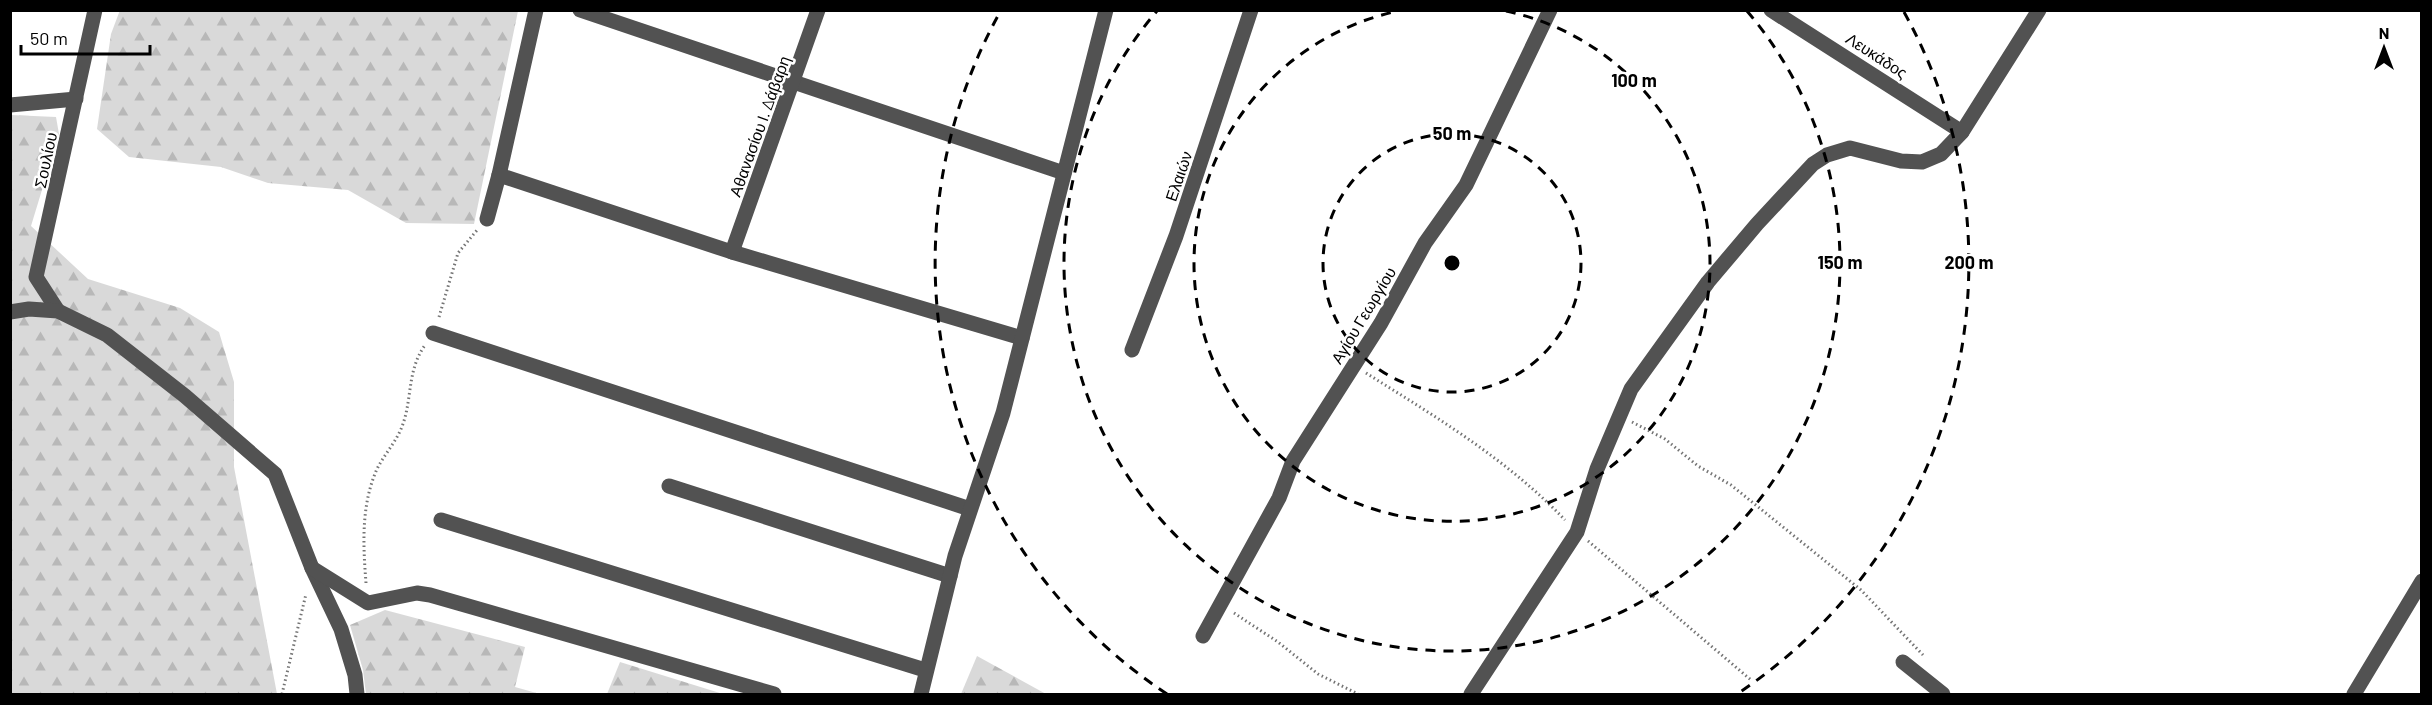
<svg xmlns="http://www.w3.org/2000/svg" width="2432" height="705" font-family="Barlow,sans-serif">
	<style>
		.forest { fill: url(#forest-firs) }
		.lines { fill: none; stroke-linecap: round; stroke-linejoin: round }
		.path { stroke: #747474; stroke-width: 3; stroke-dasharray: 1.5 3; stroke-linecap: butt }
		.minor { stroke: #525252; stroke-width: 15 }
		.ring { fill: none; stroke: #000; stroke-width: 3; stroke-dasharray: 10 8 }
		.labels { text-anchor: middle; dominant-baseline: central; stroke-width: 5; stroke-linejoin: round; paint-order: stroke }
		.street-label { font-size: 16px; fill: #000; stroke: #fff }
		.centre { fill: #000; stroke: #fff; stroke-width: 3 }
		.ring-label { font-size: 18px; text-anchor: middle; font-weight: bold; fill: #000; stroke: #fff; stroke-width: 5; stroke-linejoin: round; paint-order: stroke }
	</style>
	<defs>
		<pattern id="forest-firs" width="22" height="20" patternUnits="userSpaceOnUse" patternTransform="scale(1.5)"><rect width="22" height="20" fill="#d9d9d9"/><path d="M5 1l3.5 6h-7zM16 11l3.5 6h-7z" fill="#b8b8b8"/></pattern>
	</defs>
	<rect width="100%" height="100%" fill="#fff"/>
	<g class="forest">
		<path d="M120 10 518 11 474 224 406 223 348 190 268 183 221 167 129 157 97 129 111 34Z"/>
		<path d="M11 115 56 117 59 134 31 226 88 279 180 308 219 332 234 382V467L277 694H11Z"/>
		<path d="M385 610 525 647 515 687 540 694H366L363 670 350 625Z"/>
		<path d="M977 656 1046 694H961Z"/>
		<path d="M620 662 723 694H607Z"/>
	</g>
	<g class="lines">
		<g class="path">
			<path d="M439 317 458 253 478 229"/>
			<path d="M1366 373C1436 417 1508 460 1565 520"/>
			<path d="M1632 422 1665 439 1698 466 1731 485 1861 590 1923 655"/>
			<path d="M1588 541 1751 680"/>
			<path d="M366 583C363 544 361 505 377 469 384 455 395 443 401 429 413 401 406 372 425 345"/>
			<path d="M1234 613 1278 642 1318 674 1358 694"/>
			<path d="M282 694 306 594"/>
		</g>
		<g class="minor">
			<path d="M580 10 1064 173"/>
			<path d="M1771 10 1962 132"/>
			<path d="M10 105 76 99"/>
			<path d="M499 175 536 10"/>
			<path d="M487 219 499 175 732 252 1022 338"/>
			<path d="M732 252 818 10"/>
			<path d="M58 311 36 277 95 10"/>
			<path d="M10 312 29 309 58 311 107 335 185 396 275 474 312 568 341 629 355 675 357 694"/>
			<path d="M433 333 970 509"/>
			<path d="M1132 350 1176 236 1251 10"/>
			<path d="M669 486 950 576"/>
			<path d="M441 520 925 670"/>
			<path d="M312 568 368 603 417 593 430 595 774 694"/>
			<path d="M1203 636 1279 498 1293 461 1381 323 1425 243 1466 185 1550 10"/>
			<path d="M1903 662 1943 694"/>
			<path d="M921 694 955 556 1003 413 1106 10"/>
			<path d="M1471 694 1577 532 1597 469 1631 389 1708 282 1757 224 1813 164 1827 155 1850 148 1901 161 1922 162 1941 154 1962 132 2039 10"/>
			<path d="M2354 694 2422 581"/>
		</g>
	</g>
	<g class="ring">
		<circle cx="1452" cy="263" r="129"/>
		<path d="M1506 11A258 258 0 1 1 1398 11"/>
		<path d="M1747 11A388 388 0 1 1 1157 11"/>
		<path d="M1167 694A517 517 0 0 1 1000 12M1904 12A517 517 0 0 1 1737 694"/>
	</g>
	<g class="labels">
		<g class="street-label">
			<text transform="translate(1877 55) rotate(33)">Λευκάδος</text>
			<text transform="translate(759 126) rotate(-70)">Αθανασίου Ι. Δάβαρη</text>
			<text transform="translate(45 160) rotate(-78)">Σουλίου</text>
			<text transform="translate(1178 176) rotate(-71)">Ελαιών</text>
			<text transform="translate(1363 315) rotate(-59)">Αγίου Γεωργίου</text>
		</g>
	</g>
	<circle cx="1452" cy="263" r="9" class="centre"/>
	<g class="ring-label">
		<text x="1634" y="87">100 m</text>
		<text x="1452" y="140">50 m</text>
		<text x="1840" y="269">150 m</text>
		<text x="1969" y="269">200 m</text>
	</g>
	<rect width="2432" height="705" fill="none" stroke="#000000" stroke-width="24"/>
	<g transform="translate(2384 48)" stroke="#ffffff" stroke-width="4.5" paint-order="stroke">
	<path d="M0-4.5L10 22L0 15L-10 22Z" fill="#000000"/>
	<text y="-9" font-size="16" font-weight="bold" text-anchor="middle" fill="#000000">N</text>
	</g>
	<path d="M21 45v9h129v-9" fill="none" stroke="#000000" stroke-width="3"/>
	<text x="30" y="45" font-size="18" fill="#000000" stroke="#ffffff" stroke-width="4.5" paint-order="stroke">50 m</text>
</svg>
